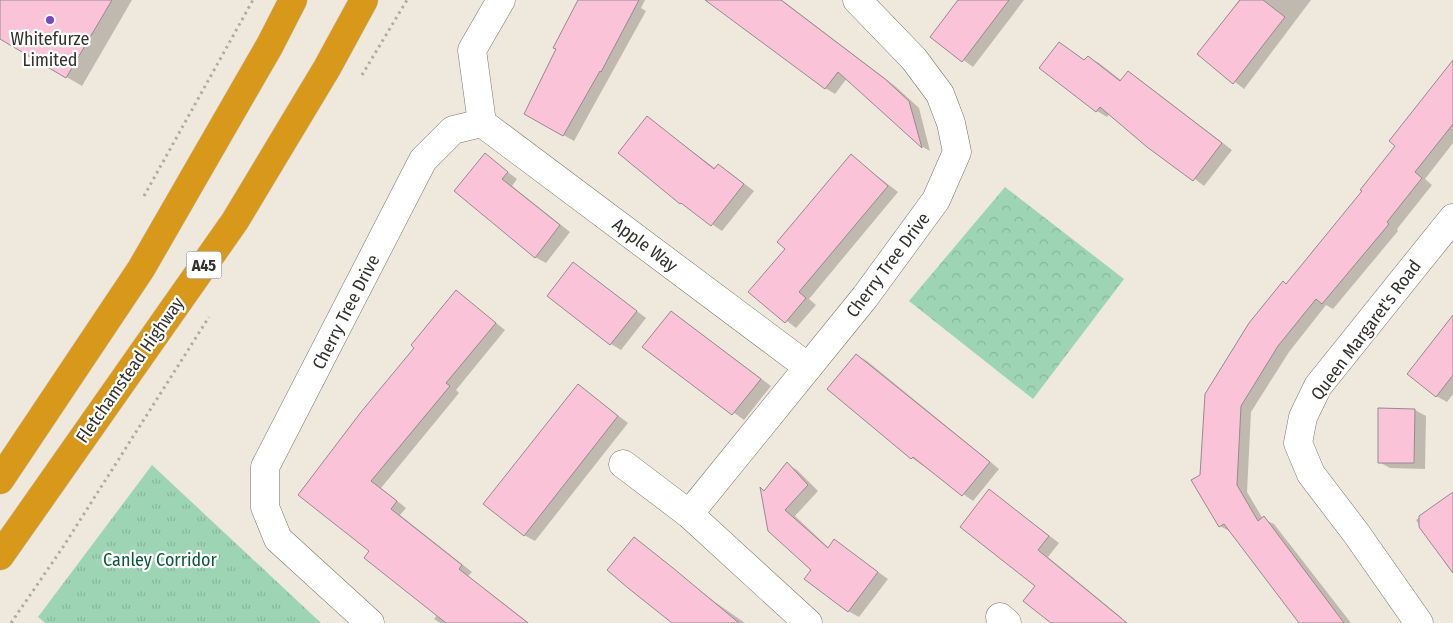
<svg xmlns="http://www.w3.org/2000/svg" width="1453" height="623" font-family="'Fira Sans Condensed',sans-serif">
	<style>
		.grass { fill: url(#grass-tufts) }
		.forest { fill: url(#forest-crowns) }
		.shadow { fill: #0003 }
		.building { fill: #fac3d7; stroke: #988a8f }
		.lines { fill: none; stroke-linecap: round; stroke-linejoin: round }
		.street-casing { stroke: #7a756a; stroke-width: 29 }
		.highway-casing { stroke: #cacac8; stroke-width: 29 }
		.path { stroke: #b1aba2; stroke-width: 3; stroke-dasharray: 2.5 4; stroke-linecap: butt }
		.street { stroke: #fff; stroke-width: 28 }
		.highway { stroke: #d8991a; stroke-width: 28 }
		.poi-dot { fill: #7847bf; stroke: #fff; stroke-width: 2 }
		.labels { text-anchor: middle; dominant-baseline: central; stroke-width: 4.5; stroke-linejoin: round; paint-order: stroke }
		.shield { fill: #fff; stroke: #71706c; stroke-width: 1 }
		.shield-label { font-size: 16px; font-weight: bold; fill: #34322d }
		.poi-label { font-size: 18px; fill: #34322d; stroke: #fff }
		.street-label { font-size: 18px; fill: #34322d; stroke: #fff }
		.park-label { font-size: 18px; fill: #0a5a38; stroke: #fff }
	</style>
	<defs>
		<pattern id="grass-tufts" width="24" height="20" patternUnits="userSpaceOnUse" patternTransform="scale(1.25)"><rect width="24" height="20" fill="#9dd5b4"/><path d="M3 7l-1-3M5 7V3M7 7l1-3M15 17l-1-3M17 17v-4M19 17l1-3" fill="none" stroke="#88b79b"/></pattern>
		<pattern id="forest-crowns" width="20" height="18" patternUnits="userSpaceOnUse" patternTransform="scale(1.25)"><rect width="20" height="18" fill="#9dd5b4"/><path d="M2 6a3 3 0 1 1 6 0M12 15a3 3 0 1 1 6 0" fill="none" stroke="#88b79b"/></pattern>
	</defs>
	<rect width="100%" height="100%" fill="#efe8dc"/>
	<path class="grass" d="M152 465 321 623H45L38 617Z"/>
	<path class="forest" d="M1005 187 1124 279 1033 399 909 301Z"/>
	<g class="shadow">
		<path d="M0 0H132L82 86 0 38Z"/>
		<path d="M579 0H645L641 8 646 11 574 141 526 114Z"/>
		<path d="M730 0H782L895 86 919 108 930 151 923 147 847 78 835 94 825 88Z"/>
		<path d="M960 0H1024L973 67 932 37Z"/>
		<path d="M1239 0H1311L1244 89 1199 54Z"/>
		<path d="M1059 43 1086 61 1088 57 1099 63 1122 81 1129 73 1139 79 1232 150 1204 186 1110 113 1107 117 1097 111Z"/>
		<path d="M1453 62V143L1425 179 1432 185 1397 229 1398 231 1333 309 1326 305 1289 352 1251 412 1247 492 1263 519 1274 524 1351 623H1301L1231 532 1220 526 1201 476 1287 285 1364 191 1397 146Z"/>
		<path d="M648 118 716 169 718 166 729 172 754 191 722 231 681 203Z"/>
		<path d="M485 155 517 179 512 186 570 232 546 263 535 257Z"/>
		<path d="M851 156 898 192 809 299 816 305 796 328 750 292 786 249Z"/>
		<path d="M574 264 646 318 621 350 611 344Z"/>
		<path d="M457 292 505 330 456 390 459 393 381 488 406 508 400 515 472 572 468 576 529 623H440L434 619 437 615 371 551 300 494 416 348Z"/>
		<path d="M672 312 771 386 744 420 644 347Z"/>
		<path d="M1453 340V394L1447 402 1436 396Z"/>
		<path d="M856 355 867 361 999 469 973 501 912 458 829 389Z"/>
		<path d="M578 385 628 423 535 541 524 535Z"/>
		<path d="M1380 409 1415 410 1426 416 1425 469 1390 468 1379 462Z"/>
		<path d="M787 464 797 470 818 491 795 516 829 548 835 541 888 579 859 617 848 611 813 570 762 489 765 491Z"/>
		<path d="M990 491 1059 543 1048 557 1122 618 1118 623H1052Z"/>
		<path d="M1446 498 1453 502V574L1416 520Z"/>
		<path d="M634 539 715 602 745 623H674Z"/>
	</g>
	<g class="building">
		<path d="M0 0H112L66 78 0 39Z"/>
		<path d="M578 0H639L601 72 600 71 563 136 524 114 556 49 553 48Z"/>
		<path d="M705 0H781L885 79 909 101 922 148 838 72 825 89Z"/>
		<path d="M958 0H1009L962 62 930 37Z"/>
		<path d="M1240 0H1263L1285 17 1233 84 1197 54Z"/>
		<path d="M1059 42 1084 60 1088 56 1120 81 1128 71 1222 143 1193 181 1147 147 1100 107 1096 112 1039 68Z"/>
		<path d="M1453 60V124L1415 172 1422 178 1387 222 1389 224 1322 304 1316 299 1278 346 1241 406 1237 485 1258 521 1264 516 1344 623H1299L1224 524 1219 527 1191 480 1200 475 1205 394 1249 323 1283 281 1286 284 1362 191 1360 190 1395 146 1389 141Z"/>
		<path d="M647 116 714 169 718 164 744 184 711 226 681 203 680 204 618 153Z"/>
		<path d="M485 153 508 172 502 179 560 225 535 258 454 191Z"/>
		<path d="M851 154 888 186 799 292 806 298 785 323 748 292 785 249 777 242Z"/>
		<path d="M573 262 637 311 610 345 547 296Z"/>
		<path d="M456 290 496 323 446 383 450 386 371 481 397 501 391 509 462 565 459 569 528 623H446L364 558 369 551 298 495 361 412 414 348 411 345Z"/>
		<path d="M671 311 761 379 732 415 642 347Z"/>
		<path d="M1453 315V375L1436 397 1407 374Z"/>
		<path d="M856 354 990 462 962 496 913 457 911 459 827 389Z"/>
		<path d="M578 384 618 416 524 536 483 504Z"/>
		<path d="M1378 408 1415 409 1414 463H1378Z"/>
		<path d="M787 462 808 485 785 510 828 548 834 539 878 572 848 612 804 579 811 570 768 531 760 487 764 491Z"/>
		<path d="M989 489 1049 536 1038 550 1127 623H1051L1023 601 1035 586 960 527Z"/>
		<path d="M1453 492V573L1419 527V516Z"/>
		<path d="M634 537 673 568 739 623H672L628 588 607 570Z"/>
	</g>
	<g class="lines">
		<defs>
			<g id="street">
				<path d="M482 123 808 367"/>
				<path d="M623 464 689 514"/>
				<path d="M1000 617 1007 623"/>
				<path d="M370 623 278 539 265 507V467L423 160 453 130 482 123 472 50 501 0"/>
				<path d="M808 623 689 514 865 297 936 200 957 152 951 123 940 94 914 59 857 0"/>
				<path d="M1419 623 1356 533 1311 474 1298 443 1303 417 1318 386 1453 218"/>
			</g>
			<g id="highway">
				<path d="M0 480 141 269 270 45 293 0"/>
				<path d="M0 556 235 221 327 68 364 0"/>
			</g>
		</defs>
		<use href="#street" class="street-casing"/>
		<use href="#highway" class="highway-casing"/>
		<g class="path">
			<path d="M362 75 407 0"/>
			<path d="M144 196 253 0"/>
			<path d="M11 623 63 547 209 317"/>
		</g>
		<use href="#street" class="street"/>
		<use href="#highway" class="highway"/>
	</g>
	<circle class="poi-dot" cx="50" cy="20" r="5"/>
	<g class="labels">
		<rect class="shield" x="186.5" y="251.5" width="35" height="27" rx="4"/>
		<g class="shield-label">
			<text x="204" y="265">A45</text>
		</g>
		<g class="poi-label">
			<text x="50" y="39">Whitefurze<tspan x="50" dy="21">Limited</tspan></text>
		</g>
		<g class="street-label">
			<text transform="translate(645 245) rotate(37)">Apple Way</text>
			<text transform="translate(888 265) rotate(-53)">Cherry Tree Drive</text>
			<text transform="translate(346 312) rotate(-63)">Cherry Tree Drive</text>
			<text transform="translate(1366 330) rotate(-53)">Queen Margaret's Road</text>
			<text transform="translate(130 370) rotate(-55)">Fletchamstead Highway</text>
		</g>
		<g class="park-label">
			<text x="160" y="560">Canley Corridor</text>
		</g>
	</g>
</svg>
